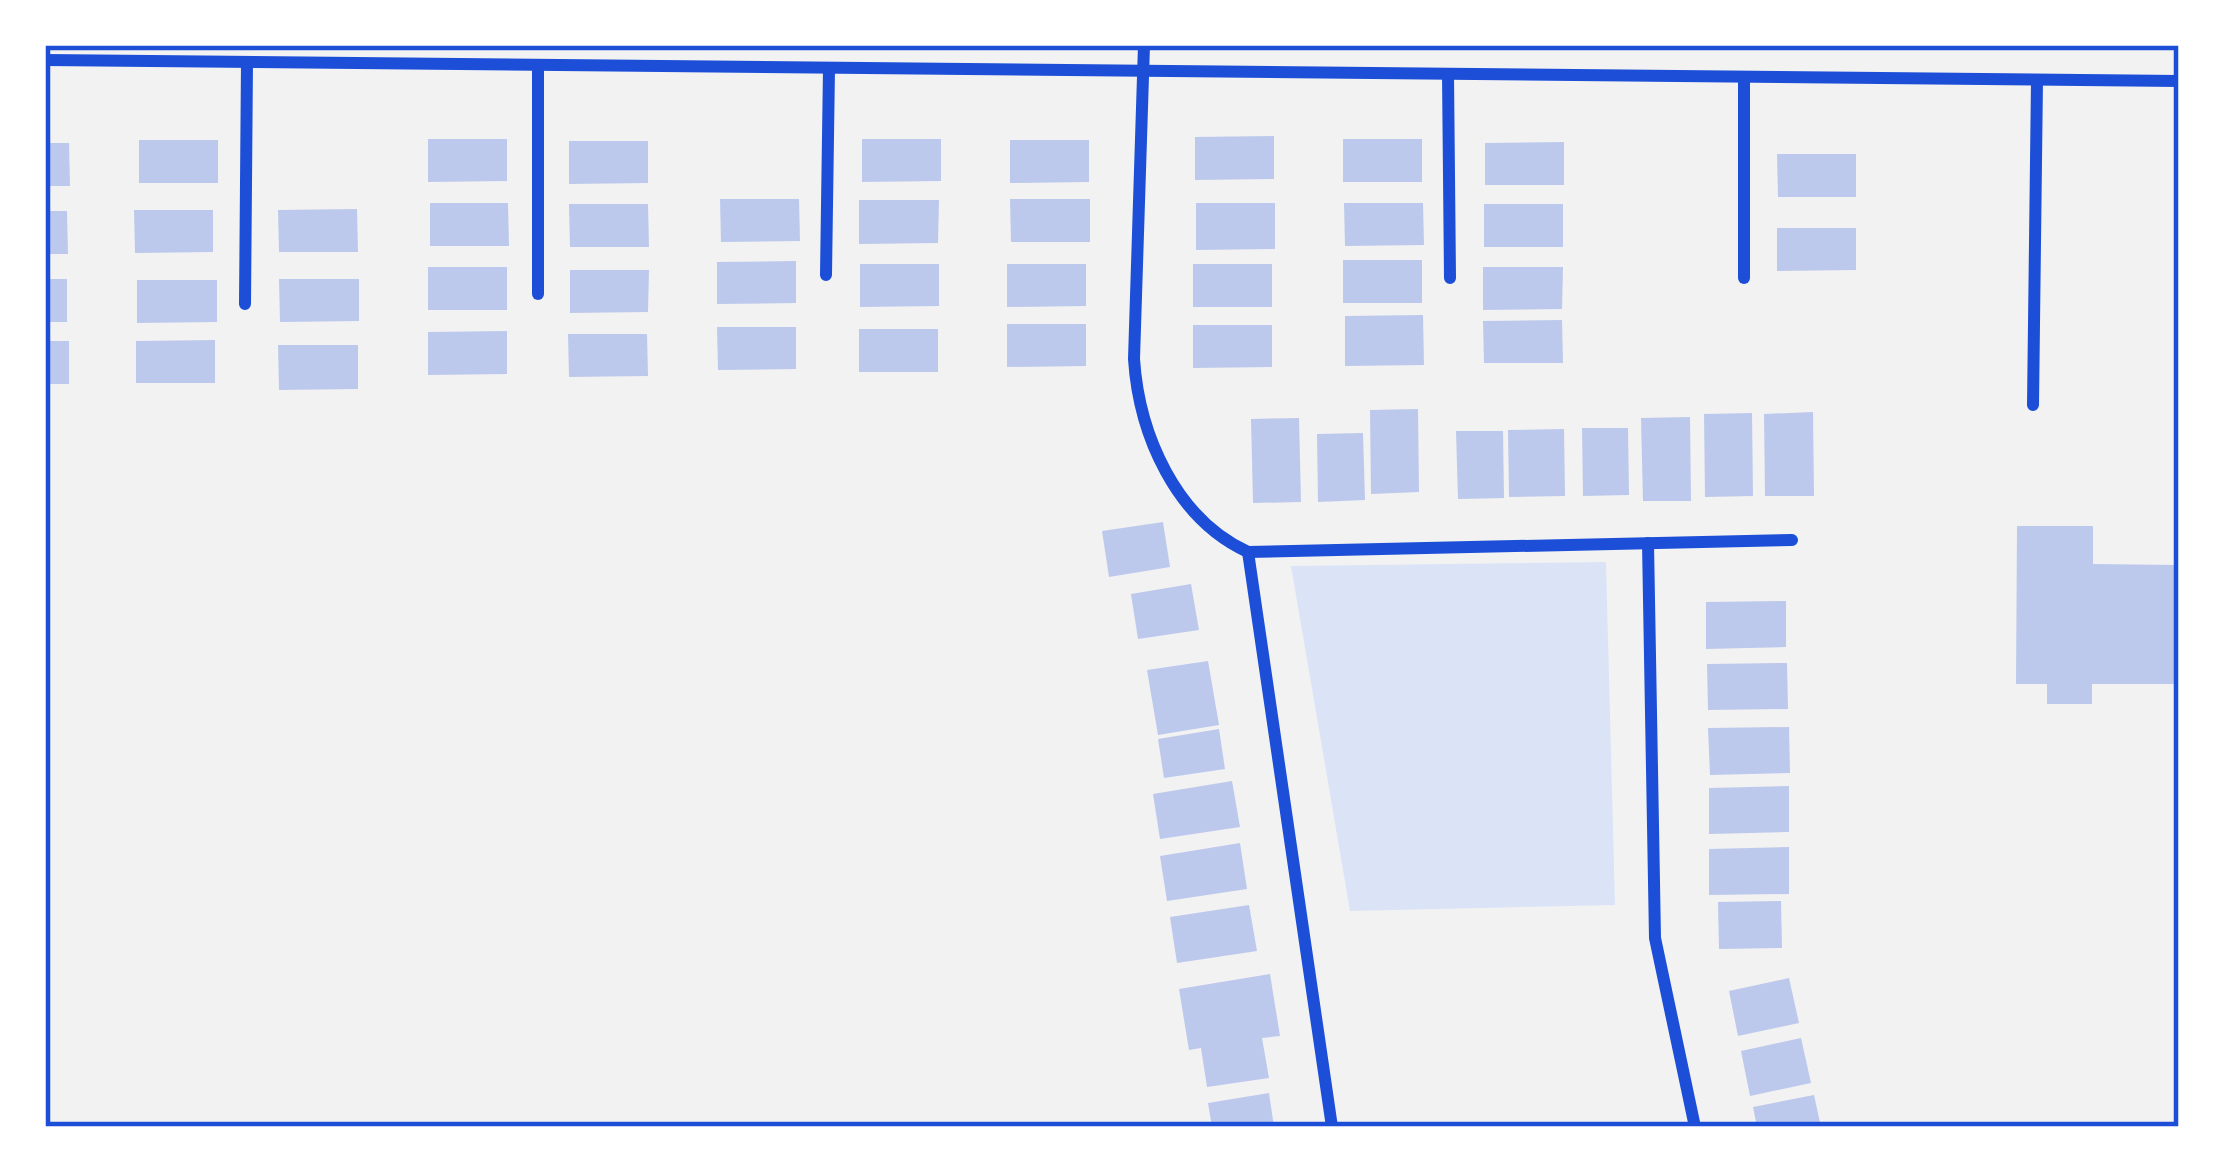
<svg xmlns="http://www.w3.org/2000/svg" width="2224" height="1172" font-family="Quicksand,sans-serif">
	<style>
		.green { fill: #dbe4f7 }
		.building { fill: #bdc9ec }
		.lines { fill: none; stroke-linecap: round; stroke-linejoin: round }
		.minor { stroke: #1d4ed8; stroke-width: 12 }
		.neatline { fill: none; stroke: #1d4ed8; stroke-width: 4.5 }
	</style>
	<rect width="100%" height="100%" fill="#f2f2f2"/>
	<path class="green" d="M1606 562 1615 905 1350 911 1291 566Z"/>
	<g class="building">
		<path d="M1274 136V179L1195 180V137Z"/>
		<path d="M428 139H507V181L428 182Z"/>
		<path d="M862 139H941V181L862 182Z"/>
		<rect x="1343" y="139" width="79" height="43"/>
		<rect x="139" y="140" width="79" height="43"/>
		<path d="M1010 140H1089V182L1010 183Z"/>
		<path d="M569 141H648V183L569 184Z"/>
		<path d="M1564 142V185H1485V143Z"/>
		<path d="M45 143H69L70 186H45Z"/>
		<path d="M1777 154H1856V197H1778Z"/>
		<path d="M720 199H799L800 241 721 242Z"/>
		<path d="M1010 199H1090V242H1011Z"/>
		<path d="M859 200H939L938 243 859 244Z"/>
		<path d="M430 203H508L509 246H430Z"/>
		<path d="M1196 203H1275V249L1196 250Z"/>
		<path d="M1344 203H1423L1424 245 1345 246Z"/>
		<path d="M569 204H648L649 247H570Z"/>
		<rect x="1484" y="204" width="79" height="43"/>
		<path d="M357 209 358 252H279L278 210Z"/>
		<path d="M134 210H213V252L135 253Z"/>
		<path d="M45 211H67L68 254H45Z"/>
		<path d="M1777 228H1856V270L1777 271Z"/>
		<rect x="1343" y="260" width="79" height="43"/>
		<path d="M796 261V303L717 304V262Z"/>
		<path d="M860 264H939V306L860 307Z"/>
		<path d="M1007 264H1086V306L1007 307Z"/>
		<rect x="1193" y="264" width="79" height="43"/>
		<rect x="428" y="267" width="79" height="43"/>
		<path d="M1483 267H1563L1562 309 1483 310Z"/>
		<path d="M570 270H649L648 312 570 313Z"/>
		<rect x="45" y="279" width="22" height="43"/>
		<path d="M279 279H359V321L280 322Z"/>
		<path d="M137 280H217V322L137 323Z"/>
		<path d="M1423 315 1424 365 1345 366V316Z"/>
		<path d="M1562 320 1563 363H1484L1483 321Z"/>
		<path d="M1007 324H1086V366L1007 367Z"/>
		<path d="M1193 325H1272V367L1193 368Z"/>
		<path d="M717 327H796V369L718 370Z"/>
		<rect x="859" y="329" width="79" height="43"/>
		<path d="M507 331V374L428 375V332Z"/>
		<path d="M568 334H647L648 376 569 377Z"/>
		<path d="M215 340V383H136V341Z"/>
		<rect x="45" y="341" width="24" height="43"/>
		<path d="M278 345H358V389L279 390Z"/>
		<path d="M1418 409 1419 492 1371 494 1370 410Z"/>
		<path d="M1813 412 1814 496H1765L1764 414Z"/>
		<path d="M1752 413 1753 496 1705 497 1704 414Z"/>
		<path d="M1690 417 1691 501H1643L1641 418Z"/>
		<path d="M1299 418 1301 502 1253 503 1251 419Z"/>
		<path d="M1582 428H1628L1629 495 1583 496Z"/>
		<path d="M1564 429 1565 496 1509 497 1508 430Z"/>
		<path d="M1456 431H1503L1504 498 1458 499Z"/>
		<path d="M1363 433 1365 500 1318 502 1317 434Z"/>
		<path d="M1163 522 1170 567 1109 577 1102 531Z"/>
		<path d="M2017 526H2093V564L2179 565V684H2092V704H2047V684H2016Z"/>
		<path d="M1191 584 1199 630 1138 639 1131 594Z"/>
		<path d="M1786 601V647L1706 649V602Z"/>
		<path d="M1208 661 1219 725 1158 735 1147 670Z"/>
		<path d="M1787 663 1788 709 1708 710 1707 664Z"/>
		<path d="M1789 727 1790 773 1710 775 1708 728Z"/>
		<path d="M1219 729 1225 769 1164 778 1158 739Z"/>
		<path d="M1232 781 1240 827 1160 839 1153 794Z"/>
		<path d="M1789 786V832L1709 834V788Z"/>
		<path d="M1240 843 1247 889 1167 901 1160 856Z"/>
		<path d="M1789 847V894L1709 895V849Z"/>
		<path d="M1781 901 1782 948 1719 949 1718 902Z"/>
		<path d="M1249 905 1257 951 1177 963 1170 917Z"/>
		<path d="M1270 974 1280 1036 1262 1038 1269 1078 1207 1087 1201 1048 1189 1050 1179 989Z"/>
		<path d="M1789 978 1799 1023 1738 1036 1729 991Z"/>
		<path d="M1801 1038 1811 1083 1750 1096 1741 1051Z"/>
		<path d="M1269 1093 1274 1127H1212L1208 1103Z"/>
		<path d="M1814 1095 1821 1127H1757L1753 1107Z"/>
	</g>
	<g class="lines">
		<g class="minor">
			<path d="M1144 45 1134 359C1139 435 1176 519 1248 552L1792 540"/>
			<path d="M45 60 2179 81"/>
			<path d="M1448 74 1450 278"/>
			<path d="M826 275 829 68"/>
			<path d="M1744 278V77"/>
			<path d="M538 294V65"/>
			<path d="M245 304 247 62"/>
			<path d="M2033 405 2037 80"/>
			<path d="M1648 543 1655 938 1695 1127"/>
			<path d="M1248 552 1332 1127"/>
		</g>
	</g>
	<rect width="2224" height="1172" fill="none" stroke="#ffffff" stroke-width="96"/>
	<rect x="48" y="48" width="2128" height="1076" class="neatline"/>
</svg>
